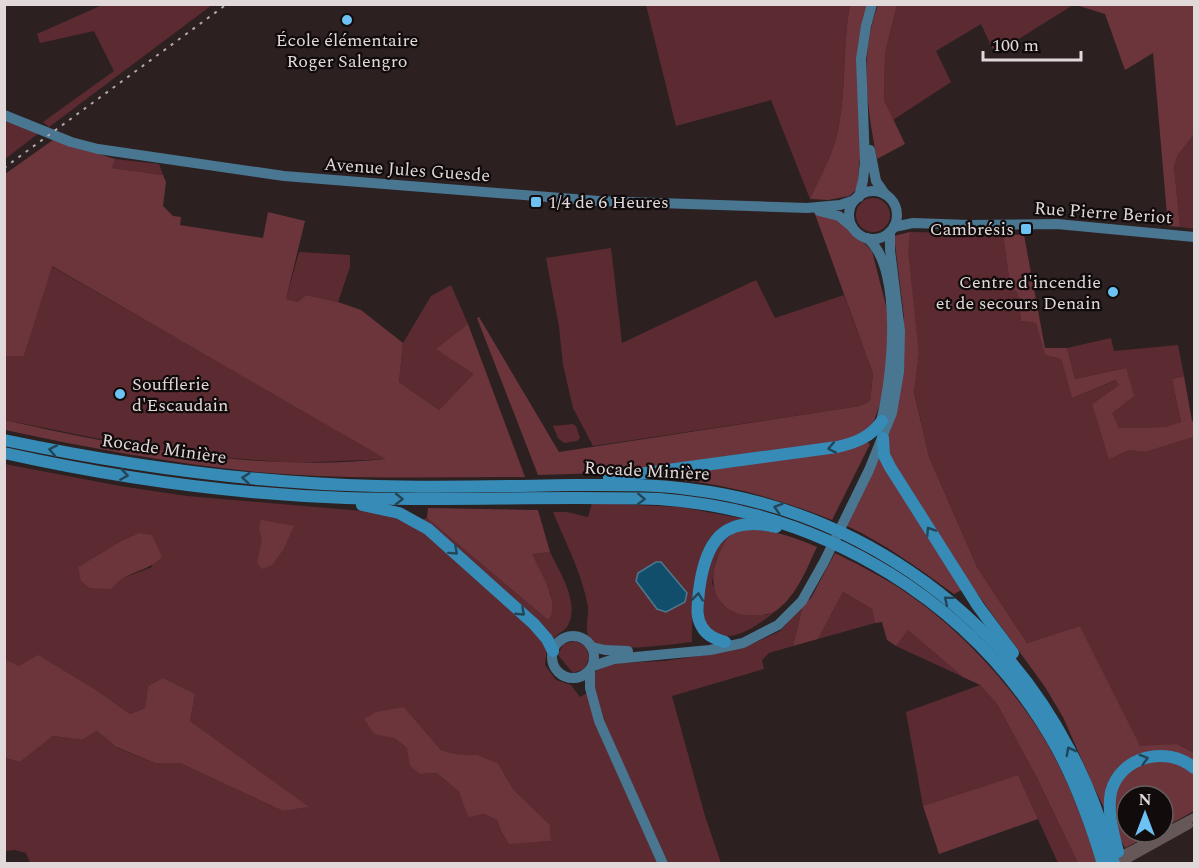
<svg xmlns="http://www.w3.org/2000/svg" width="1199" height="868" font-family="Spectral,serif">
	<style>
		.green { fill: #5c2b32; fill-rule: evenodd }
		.forest { fill: #6c353c }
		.water { fill: #104e6c; stroke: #4f778d; stroke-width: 1.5 }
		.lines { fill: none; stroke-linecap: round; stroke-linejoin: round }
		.minor { stroke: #665758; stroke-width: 8 }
		.major { stroke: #497691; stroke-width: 10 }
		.highway { stroke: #368bb7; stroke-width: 12 }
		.rail { stroke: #b4aaab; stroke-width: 2; stroke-dasharray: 3 6; stroke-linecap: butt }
		.oneway { stroke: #224558 }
		.poi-dot { fill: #6dc2f3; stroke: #110b0b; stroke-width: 2 }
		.labels { text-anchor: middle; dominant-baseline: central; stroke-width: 4.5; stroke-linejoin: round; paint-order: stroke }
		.poi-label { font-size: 18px; fill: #e1d8d9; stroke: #110b0b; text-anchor: start }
		.street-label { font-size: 18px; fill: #e1d8d9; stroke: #110b0b }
	</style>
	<rect width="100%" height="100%" fill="#2c2021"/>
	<g class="green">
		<path d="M102 5H212L49 127 43 122 114 71 94 31 40 43 37 34Z"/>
		<path d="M646 5H850C842 48 847 92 837 135 832 156 819 179 810 199L771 100 676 126Z"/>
		<path d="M897 5H1073L995 54 981 24 936 51 951 82 893 120 884 100 885 53Z"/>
		<path d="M5 121 39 133 5 159Z"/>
		<path d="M1194 134V229L1180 227 1174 166 1178 155Z"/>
		<path d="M115 159 159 164 163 175 112 168Z"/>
		<circle cx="873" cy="215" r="17"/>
		<path d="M910 232 1003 234 1010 285 1018 294 1021 321 1036 323 1045 355 1061 359 1072 398 1117 380 1119 385 1092 404 1129 450 1145 452 1194 437V753L1177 744 1140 747 1080 626 1027 643 977 567 929 457 914 391 919 353 907 252Z"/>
		<path d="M611 248 622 343 756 280 775 318 844 295 873 374 870 401 860 406 593 446 573 408 563 365 559 327 546 258Z"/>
		<path d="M299 252 350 255V267L338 302 306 295 298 302 286 299Z"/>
		<path d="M51 266 388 459 293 463 170 453 5 420V356H24Z"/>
		<path d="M451 285 468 324 437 349 475 374 439 410 399 382 403 343 431 296Z"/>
		<path d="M1111 338 1114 351 1178 345 1184 376 1172 379 1181 422 1164 427 1119 428 1111 413 1126 368 1075 379 1067 348Z"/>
		<path d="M573 424 576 426 580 438 577 441 564 443 558 438 553 426Z"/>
		<path d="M5 464 120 486 187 496 374 512 411 523 427 518 548 620 551 595 531 554 550 552C560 573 581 604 567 627 564 631 560 632 556 636 547 645 546 654 545 665L556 680 571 685 580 697 595 689 594 674 599 667 620 663 664 661 725 652 750 645 780 631 803 605 793 646 769 653 762 660 764 669 672 696 705 816 721 863H30L26 853 15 850 5 851 4 758 20 762 53 736 82 740 97 731 117 748 155 763H180L283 811 308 807 190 721 195 694 163 678 148 686 145 708 130 714 99 692 19 666 5 659ZM139 533 152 567 118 580 78 567 123 540ZM404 707 441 750 455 754 478 755 498 763 513 789 550 825 551 841 509 843 501 831 497 820 484 814 468 816 459 792 437 773 420 774 407 748 394 738Z"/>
		<path d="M592 503 680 507 745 519C738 521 730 522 723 526 691 544 693 610 692 642 673 644 606 654 592 642 583 634 589 617 588 607 583 576 565 541 553 512H567L588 517Z"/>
		<path d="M734 533 716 559 712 583 723 605 766 615 777 610C762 622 731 647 712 631 709 628 706 623 703 620 704 601 704 569 713 553 717 544 727 538 734 533Z"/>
		<path d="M843 592 872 609 875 623 818 639Z"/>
		<path d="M907 629 963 677 896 646Z"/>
		<path d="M575 641 586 646 589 658 584 669 573 673 558 655 563 644Z"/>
		<path d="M980 685 997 704 1037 778 1078 863H1058L1018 775 923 806 906 712Z"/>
	</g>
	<g class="forest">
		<path d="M850 5H869L861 146 857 189 849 196 828 200 810 199C819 179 832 156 837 135 847 92 842 48 850 5Z"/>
		<path d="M878 5H897L885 53 884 100 905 144 877 159C867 106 859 56 878 5Z"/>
		<path d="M1076 5H1194V134L1178 155 1174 166 1180 227 1168 226 1153 53 1125 70 1105 14Z"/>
		<path d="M53 140 115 159 112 168 163 175 166 182 163 206 173 216 181 217 180 225 263 238 268 212 305 221 286 299 298 302 306 295 338 302 361 310 403 343 399 382 439 410 474 374 436 349 468 324 525 477C436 477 345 480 256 472 171 463 88 448 5 430V420C126 448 262 472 386 459L52 266 24 356H5V174Z"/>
		<path d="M815 214 840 219 872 251 887 310 889 350 884 392 873 424 858 435 870 444 832 520C779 499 726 483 668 479L665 467 602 473 538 475 477 318 479 317 559 452 860 406 870 401 873 374Z"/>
		<path d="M910 232 908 252 919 353 914 392 929 457 977 567 1027 643 1080 626 1140 746 1177 744 1194 753V811L1163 828V796H1127V832H1155L1125 848 1096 792 1063 717 1045 687 971 585 954 594C919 569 886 544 847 526L891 429 904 317 894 236Z"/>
		<path d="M1003 234 1024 235 1045 348H1067L1075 379 1126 368 1134 396 1112 413 1119 428 1164 427 1181 422 1172 379 1184 376 1192 421 1194 422V437L1145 452 1129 450 1109 459 1092 404 1119 385 1116 380 1072 398 1061 359 1045 355 1036 323 1021 321 1018 294 1010 285Z"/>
		<path d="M428 508 538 510 550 552 532 554C539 570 562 605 548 620L427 518Z"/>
		<path d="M261 520 294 526 283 550 272 565 262 569 257 563 262 540 259 529Z"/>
		<path d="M747 529C773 530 793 537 817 547 807 568 797 595 777 610 771 614 763 615 756 615 717 618 704 583 720 552 723 545 727 538 734 533 737 531 743 530 747 529Z"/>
		<path d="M139 533 152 535 162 557C146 573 125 571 111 589L90 588 81 581 78 567 123 540Z"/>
		<path d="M835 553C865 568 895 583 922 604 973 642 1027 703 1056 760 1073 793 1085 827 1097 862L1078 863 1037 778 997 704 980 685 963 677 908 630 896 646 887 640 882 622 875 623 872 609 843 592 818 639 793 646 803 605 811 598Z"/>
		<path d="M38 655 99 692 130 714 145 708 148 686 163 678 195 694 190 721 309 807 283 811 180 763H155L116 747 97 731 82 740 53 736 20 762 5 758V659L19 666Z"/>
		<path d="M404 707 441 750 455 754 478 755 498 763 513 789 550 825 551 841 509 844 501 831 497 820 484 814 468 817 459 792 437 773 420 774 410 766 407 748 394 738 374 734 364 719 376 712Z"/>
		<path d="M1018 775 1038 819 939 854 923 806Z"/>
	</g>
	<path class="water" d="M656 562H661L687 593 685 602 666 612 657 609 636 581 638 573Z"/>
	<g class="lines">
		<g class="minor">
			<path d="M1114 859 1194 817"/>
			<path d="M1119 864 1189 825"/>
		</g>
		<g class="major">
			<path d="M4 115 71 142 98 149 284 176 599 201 807 208 840 205 855 200"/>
			<path d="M870 150 876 181 885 194"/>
			<circle cx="873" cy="215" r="24"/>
			<path d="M859 197 863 180 865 162 861 59 866 26 872 4"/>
			<path d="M819 211 839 216 852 227"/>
			<path d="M894 227 913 223 970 225 1057 224 1194 237"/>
			<path d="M867 238C905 268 892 387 879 428"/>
			<circle cx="573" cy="657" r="21"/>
			<path d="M592 647 605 650 628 651"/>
			<path d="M593 666 614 659 710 650 743 643 778 625 802 601 824 562 869 470 892 413 899 372 900 331 890 250V232"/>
			<path d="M590 670V688L599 721 663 864"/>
		</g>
		<g class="highway">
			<path d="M883 438 884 455 890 467 978 606 1013 653"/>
			<path d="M4 440C128 466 251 483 377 486 442 488 507 486 572 485 611 485 650 484 688 489 849 508 994 605 1069 749 1089 785 1102 824 1114 864"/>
			<path d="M4 453C116 478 231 494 346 498 450 501 555 496 659 499 825 511 977 603 1058 750 1077 786 1091 824 1103 864"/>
			<path d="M609 478 837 447C855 443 871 437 882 421"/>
			<path d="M362 505 399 513 428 529 534 624 547 639 553 651"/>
			<path d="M725 642C716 639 707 636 702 627 695 616 698 604 699 591 705 543 722 514 776 527"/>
			<path d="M1118 852C1113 832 1107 812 1111 792 1120 756 1167 745 1194 768"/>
		</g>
		<path class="rail" d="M4 168 227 4"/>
	</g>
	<defs><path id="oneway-chevron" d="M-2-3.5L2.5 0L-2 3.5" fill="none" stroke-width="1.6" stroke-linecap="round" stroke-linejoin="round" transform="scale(1.5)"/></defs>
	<g class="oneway">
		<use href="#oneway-chevron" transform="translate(832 448) rotate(169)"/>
		<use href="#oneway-chevron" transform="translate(53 450) rotate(-169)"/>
		<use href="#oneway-chevron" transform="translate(124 475) rotate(9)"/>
		<use href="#oneway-chevron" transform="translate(246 478) rotate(-175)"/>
		<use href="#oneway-chevron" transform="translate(399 499) rotate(1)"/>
		<use href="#oneway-chevron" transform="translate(641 499) rotate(2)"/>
		<use href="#oneway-chevron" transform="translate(778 508) rotate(-163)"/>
		<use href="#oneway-chevron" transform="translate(930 531) rotate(-123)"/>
		<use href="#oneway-chevron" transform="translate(454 551) rotate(42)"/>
		<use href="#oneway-chevron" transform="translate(698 597) rotate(-84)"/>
		<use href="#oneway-chevron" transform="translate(948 600) rotate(-140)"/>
		<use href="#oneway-chevron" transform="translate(521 612) rotate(43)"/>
		<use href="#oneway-chevron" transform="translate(1070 751) rotate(-118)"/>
		<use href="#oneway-chevron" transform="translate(1144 759) rotate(-16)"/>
	</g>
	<g class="poi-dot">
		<circle cx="347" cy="20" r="6"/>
		<rect x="530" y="196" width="12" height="12" rx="3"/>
		<rect x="1020" y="223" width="12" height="12" rx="3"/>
		<circle cx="1113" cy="292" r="6"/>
		<circle cx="120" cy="394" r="6"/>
	</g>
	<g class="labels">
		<g class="poi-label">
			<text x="347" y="40" text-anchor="middle">École élémentaire<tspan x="347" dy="21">Roger Salengro</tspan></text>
			<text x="548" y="202">1/4 de 6 Heures</text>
			<text x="1014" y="229" text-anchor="end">Cambrésis</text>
			<text x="1101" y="282" text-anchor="end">Centre d'incendie<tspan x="1101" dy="21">et de secours Denain</tspan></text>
			<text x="132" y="384">Soufflerie<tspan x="132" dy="21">d'Escaudain</tspan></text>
		</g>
		<g class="street-label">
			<text transform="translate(407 170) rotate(4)">Avenue Jules Guesde</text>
			<text transform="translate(1103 213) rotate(4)">Rue Pierre Beriot</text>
			<text transform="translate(164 449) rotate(8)">Rocade Minière</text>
			<text transform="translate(647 471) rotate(3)">Rocade Minière</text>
		</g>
	</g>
	<rect width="1199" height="868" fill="none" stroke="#e1d8d9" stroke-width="12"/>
	<g transform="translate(1145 814)"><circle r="28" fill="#110b0b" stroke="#645d5d" stroke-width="1.5"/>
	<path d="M0-4.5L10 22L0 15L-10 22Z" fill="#6dc2f3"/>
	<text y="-9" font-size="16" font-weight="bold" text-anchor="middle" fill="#e1d8d9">N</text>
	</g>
	<path d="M983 51v9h98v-9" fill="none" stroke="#e1d8d9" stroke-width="3"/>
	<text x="992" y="51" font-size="18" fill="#e1d8d9" stroke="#110b0b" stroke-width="4.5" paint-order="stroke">100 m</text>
</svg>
